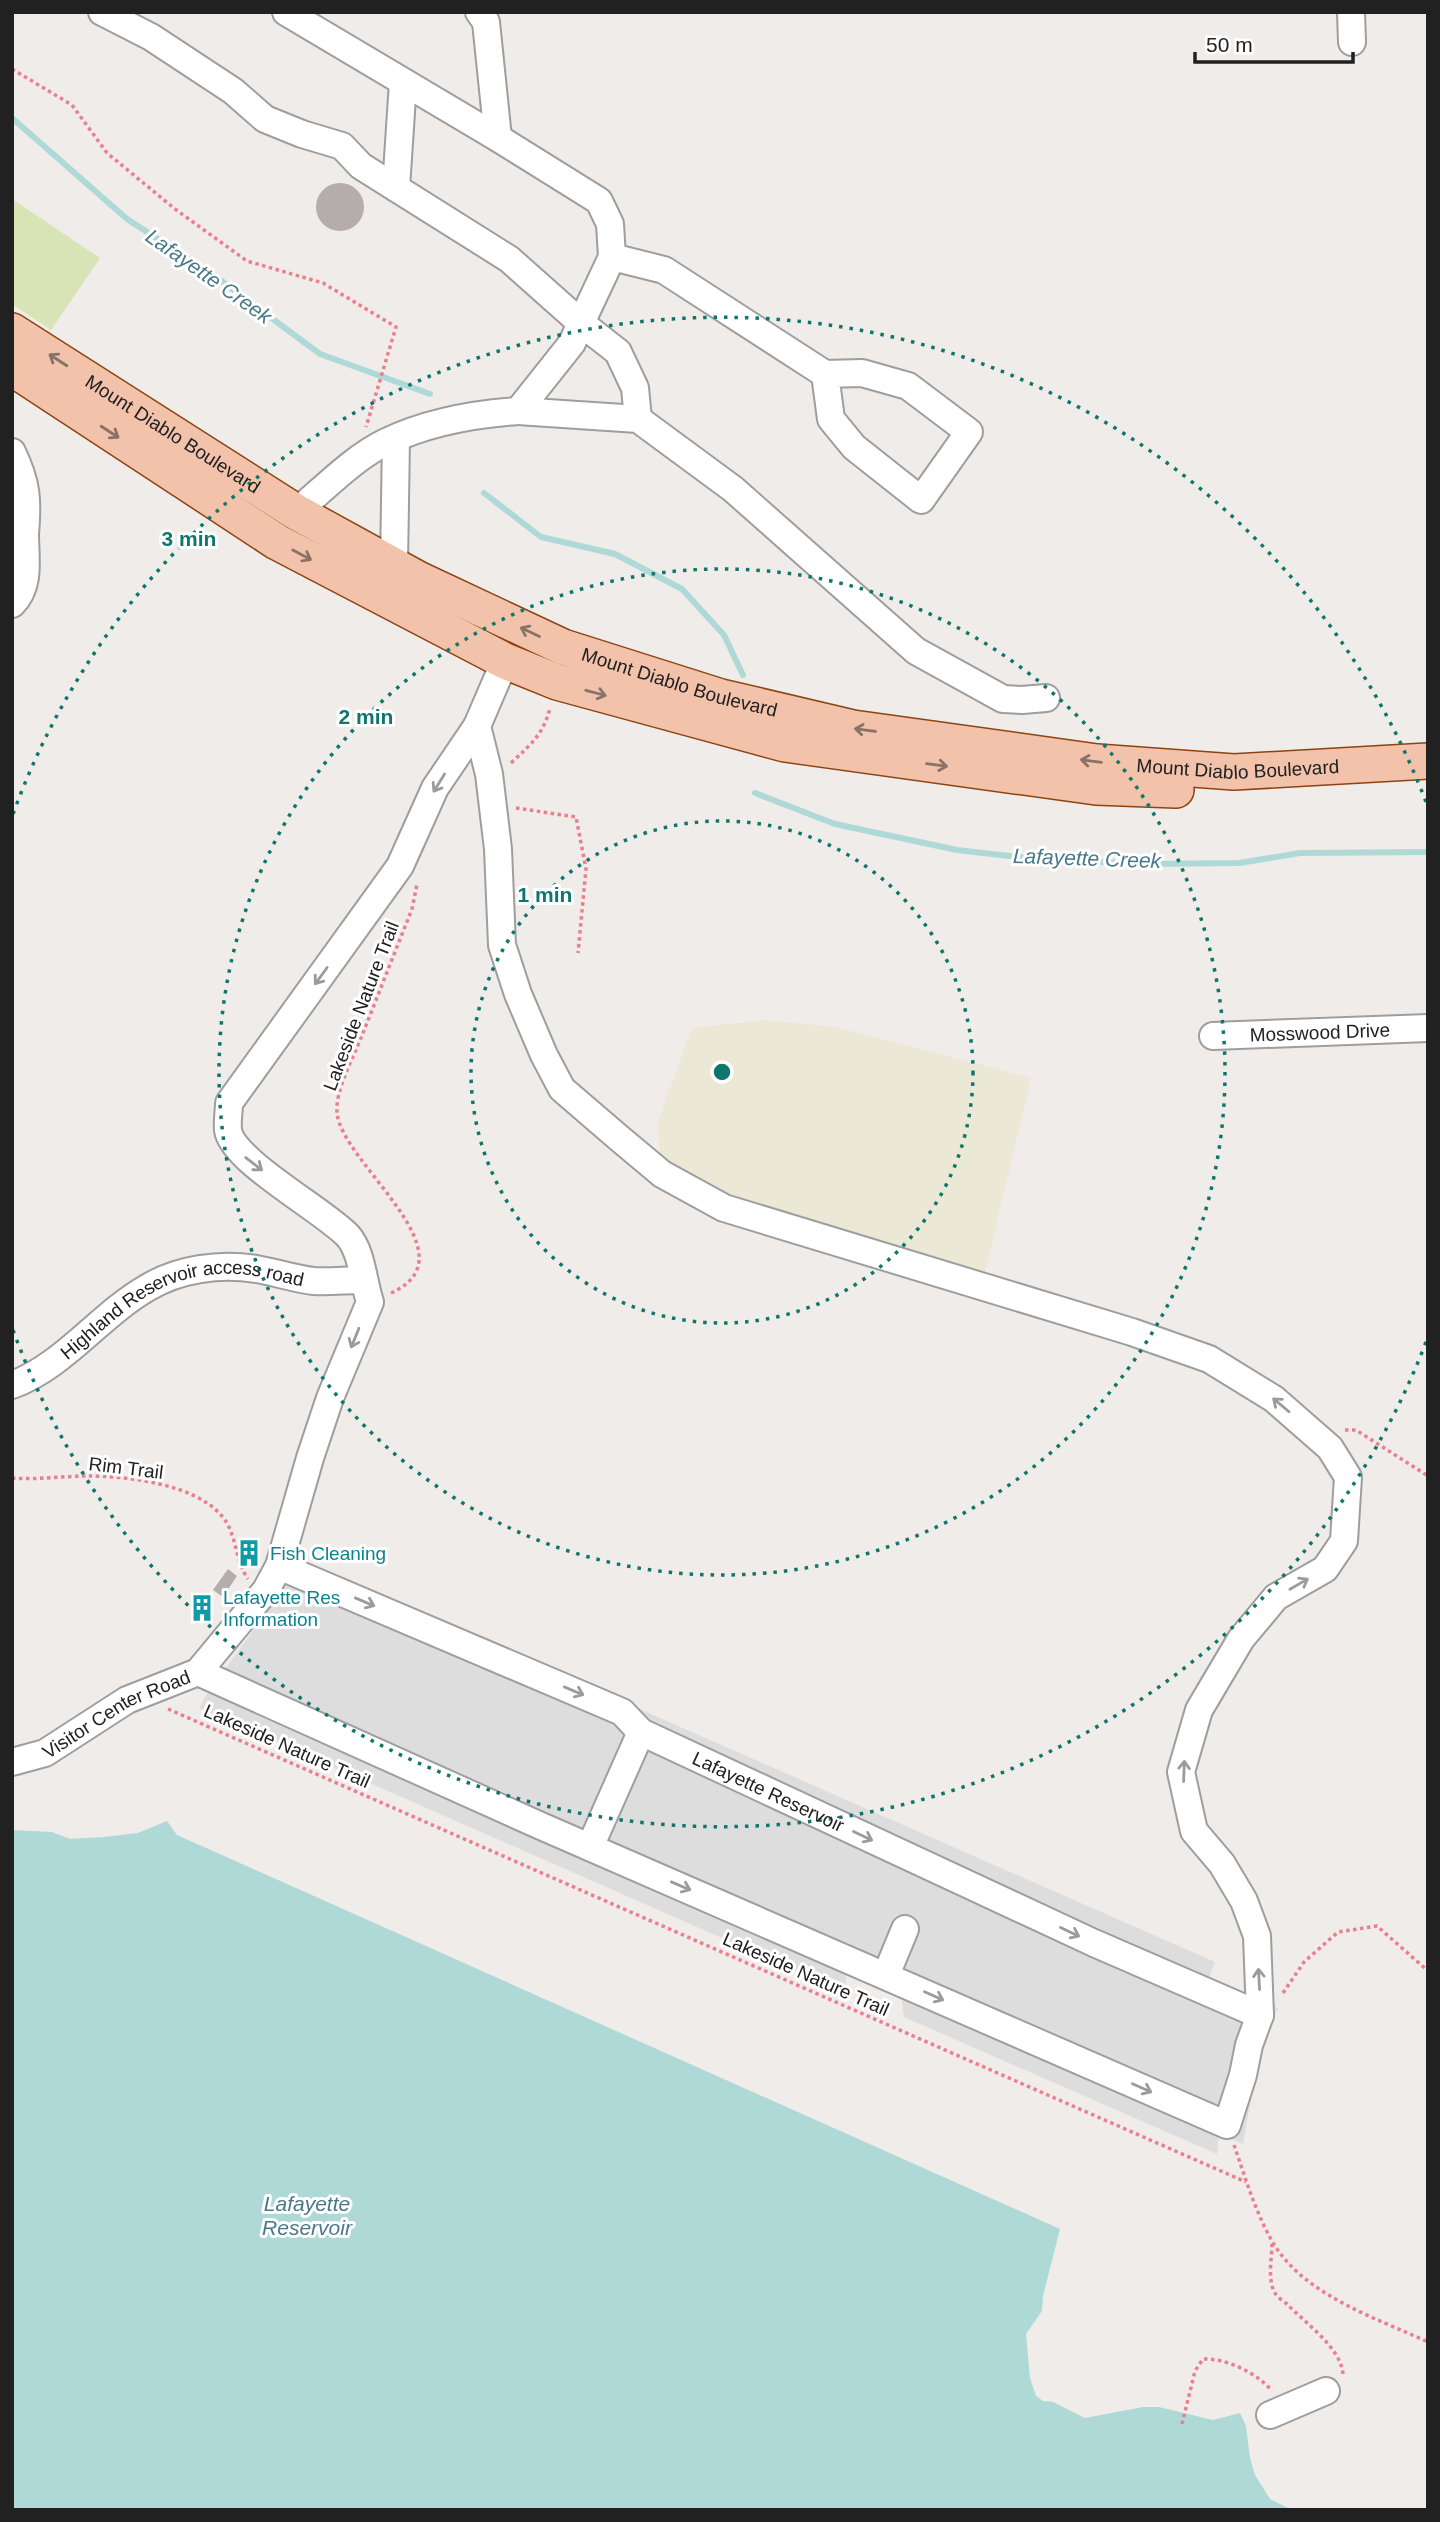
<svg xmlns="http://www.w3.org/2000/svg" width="1440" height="2522" font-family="Helvetica,sans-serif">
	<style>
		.farmland { fill: #ece8d6 }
		.grass { fill: #d8e4b5 }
		.parking { fill: #ddd }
		.water { fill: #aed9d7 }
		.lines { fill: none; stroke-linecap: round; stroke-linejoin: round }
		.stream { stroke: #aed9d7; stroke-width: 6 }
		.building { fill: #b5adab }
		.minor-casing { stroke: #9e9e9e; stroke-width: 30 }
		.major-casing { stroke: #8d4411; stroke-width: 38 }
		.path { stroke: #eb7e8f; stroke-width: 3.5; stroke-dasharray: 3.5 3.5; stroke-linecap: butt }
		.minor { stroke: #fff; stroke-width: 26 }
		.major { stroke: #f2c2ab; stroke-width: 35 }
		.oneway { stroke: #8a7266 }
		.oneway2 { stroke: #9b9b9b }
		.ring { fill: none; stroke: #0f766e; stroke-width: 3.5; stroke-dasharray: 3.5 7 }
		.labels { text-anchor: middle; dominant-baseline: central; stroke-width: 6; stroke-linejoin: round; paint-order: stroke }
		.street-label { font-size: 19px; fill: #212121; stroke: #fff }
		.culture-label { font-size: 19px; fill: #0d838f; stroke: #fff; text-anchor: start }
		.water-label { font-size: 21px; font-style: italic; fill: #497989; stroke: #fff }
		.centre { fill: #0f766e; stroke: #fff; stroke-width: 3.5 }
		.ring-label { font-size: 21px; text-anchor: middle; font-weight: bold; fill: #0f766e; stroke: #fff; stroke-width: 6; stroke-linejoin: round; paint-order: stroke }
	</style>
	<rect width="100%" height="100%" fill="#f0ece9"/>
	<path class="farmland" d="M764 1020 836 1027 1031 1078 982 1285 662 1174 657 1124 692 1028Z"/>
	<path class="grass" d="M12 199 100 258 51 330 12 304Z"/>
	<path class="parking" d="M303 1561 1215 1962 1209 1978 1278 2008 1260 2049 1243 2144 1219 2134 1217 2154 904 2017 901 1994 846 1972 845 1992 199 1708 205 1697Z"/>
	<path class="water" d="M167 1821 177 1835 1060 2229 1043 2296 1042 2311 1026 2334 1030 2378 1036 2396 1043 2401 1053 2402 1085 2418 1143 2407H1159L1213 2420 1240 2413 1246 2426 1250 2458 1255 2475 1270 2499 1292 2510H12V1830L52 1832 70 1839 104 1837 138 1833Z"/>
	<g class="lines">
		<g class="stream">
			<path d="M12 118 127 219 215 276 320 354 430 394"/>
			<path d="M484 493 541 537 615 554 682 589 724 635 743 675"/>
			<path d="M755 793 835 824 957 850 1036 859 1150 864 1239 863 1300 853 1428 852"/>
		</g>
	</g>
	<g class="building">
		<circle cx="340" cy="207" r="24"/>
		<path d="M243 1548 256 1550 254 1559 242 1557Z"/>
		<path d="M228 1569 237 1576 223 1597 213 1590Z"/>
	</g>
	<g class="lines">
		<defs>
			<g id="minor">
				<path d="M102 12 151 37 233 91 265 119 302 134 342 146 361 166 509 259 581 323 572 343 518 411C472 414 428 422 386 442 353 458 324 489 296 512"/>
				<path d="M286 12 498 138 599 201 610 224 612 257 581 323 618 352 635 388 638 419"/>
				<path d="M479 12 486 22 498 138"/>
				<path d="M1351 12 1352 42"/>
				<path d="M396 188 403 82"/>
				<path d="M612 257 664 270 825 374 862 373 908 386 969 432 921 500 854 447 831 419 825 374"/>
				<path d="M518 411 638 419 733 489 916 651 1003 699 1022 700 1046 698"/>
				<path d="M12 452C27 483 28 500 25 534"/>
				<path d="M12 525 25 534C25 558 31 586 12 604"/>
				<path d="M394 565 396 439"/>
				<path id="s1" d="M1213 1036 1428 1028"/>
				<path id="s2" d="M12 1385C64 1366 100 1315 147 1288 178 1269 220 1263 256 1269 275 1272 295 1279 314 1281 330 1282 346 1280 362 1280"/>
				<path id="s3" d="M279 1566 622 1712 641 1732 1094 1943 1260 2015"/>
				<path d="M198 1672 541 1826 1227 2125 1243 2075 1249 2045 1260 2015 1257 1936 1244 1901 1222 1864 1194 1831 1181 1772 1199 1710 1241 1639 1276 1597 1325 1569 1344 1541 1348 1477 1330 1448 1274 1399 1209 1359 1132 1332 724 1208 662 1174 619 1138 562 1089 544 1055 518 994 502 945 498 849 489 774 477 726"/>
				<path id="s4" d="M12 1762 45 1753 127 1700 198 1672 266 1590 279 1566 310 1458 330 1398 370 1302C363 1281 362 1252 348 1236 325 1211 232 1161 228 1130 227 1121 229 1111 229 1103L400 866 435 788 477 726 505 661"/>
				<path d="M590 1847 641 1732"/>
				<path d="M886 1975 905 1929"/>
				<path d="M1270 2415 1326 2391"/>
			</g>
			<g id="major">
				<path id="s5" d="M12 331 296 512 418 579 563 647 721 697 853 728 1097 762 1234 772 1428 761"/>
				<path d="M12 368 277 542 505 661 557 682 785 744 1096 787 1176 790"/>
			</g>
		</defs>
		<use href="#minor" class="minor-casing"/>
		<use href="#major" class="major-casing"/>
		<g class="path">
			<path d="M12 69 72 105 107 153 175 209 247 261 323 283 396 327 366 427"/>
			<path d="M511 763C531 744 543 735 550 708"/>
			<path d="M516 808 576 817 586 869 578 953"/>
			<path d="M391 1293C476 1255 342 1164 337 1113 335 1091 353 1058 361 1038 378 995 395 952 412 909L417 884"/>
			<path d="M1345 1430H1356L1428 1476"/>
			<path d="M12 1478C37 1480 63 1476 88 1476 127 1476 194 1484 221 1515 237 1532 234 1559 248 1579"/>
			<path d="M168 1709 1246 2182"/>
			<path d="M1283 1993 1304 1962 1338 1932 1377 1926 1428 1971"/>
			<path d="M1234 2145C1245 2177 1255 2211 1272 2241 1303 2295 1374 2317 1428 2342"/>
			<path d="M1272 2244C1272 2258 1267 2280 1275 2293 1277 2297 1283 2301 1287 2304 1305 2323 1343 2349 1343 2376"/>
			<path d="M1182 2424 1195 2371 1203 2359C1226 2358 1257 2373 1272 2391"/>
		</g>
		<use href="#minor" class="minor"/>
		<use href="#major" class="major"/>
	</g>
	<defs><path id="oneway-shaft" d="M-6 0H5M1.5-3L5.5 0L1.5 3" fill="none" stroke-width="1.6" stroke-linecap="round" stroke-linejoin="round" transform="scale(1.75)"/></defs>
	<g class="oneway">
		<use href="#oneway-shaft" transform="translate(58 360) rotate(-147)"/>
		<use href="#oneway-shaft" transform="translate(110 432) rotate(33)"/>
		<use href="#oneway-shaft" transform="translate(302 555) rotate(28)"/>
		<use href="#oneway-shaft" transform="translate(530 632) rotate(-155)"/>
		<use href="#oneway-shaft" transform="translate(596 693) rotate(15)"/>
		<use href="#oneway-shaft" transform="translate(865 730) rotate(-172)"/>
		<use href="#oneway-shaft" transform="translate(1091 761) rotate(-173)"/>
		<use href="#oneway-shaft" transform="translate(937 765) rotate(8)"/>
	</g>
	<g class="oneway2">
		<use href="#oneway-shaft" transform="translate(439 783) rotate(122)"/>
		<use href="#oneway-shaft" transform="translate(321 976) rotate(126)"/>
		<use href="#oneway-shaft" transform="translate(254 1164) rotate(38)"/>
		<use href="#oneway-shaft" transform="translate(355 1338) rotate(112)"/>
		<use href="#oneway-shaft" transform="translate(1281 1405) rotate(-140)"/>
		<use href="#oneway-shaft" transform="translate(1299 1584) rotate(-30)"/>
		<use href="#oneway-shaft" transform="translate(365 1602) rotate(23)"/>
		<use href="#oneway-shaft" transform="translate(574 1691) rotate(23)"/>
		<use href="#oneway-shaft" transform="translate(1184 1771) rotate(-88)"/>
		<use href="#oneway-shaft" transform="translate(863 1836) rotate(25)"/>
		<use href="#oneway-shaft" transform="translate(681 1886) rotate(23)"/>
		<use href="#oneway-shaft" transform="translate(1070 1932) rotate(25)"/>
		<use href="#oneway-shaft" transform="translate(1259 1979) rotate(-93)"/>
		<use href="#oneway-shaft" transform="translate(934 1996) rotate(24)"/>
		<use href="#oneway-shaft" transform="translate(1142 2088) rotate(24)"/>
	</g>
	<g class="ring">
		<circle cx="722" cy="1072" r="251"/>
		<circle cx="722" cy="1072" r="503"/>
		<path d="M1426 1342A754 754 0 0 1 13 1330M13 814A754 754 0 0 1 1426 802"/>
	</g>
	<defs>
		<symbol id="building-bare" viewBox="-9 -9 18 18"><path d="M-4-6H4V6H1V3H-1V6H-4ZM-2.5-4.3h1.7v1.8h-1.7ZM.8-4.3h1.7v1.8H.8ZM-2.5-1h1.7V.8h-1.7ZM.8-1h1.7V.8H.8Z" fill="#0f9aa8" stroke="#fff" stroke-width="2.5" paint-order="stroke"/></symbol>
	</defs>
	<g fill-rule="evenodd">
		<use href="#building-bare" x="230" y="1534" width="38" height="38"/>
		<use href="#building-bare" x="183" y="1589" width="38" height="38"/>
	</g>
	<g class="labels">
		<g class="street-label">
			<text stroke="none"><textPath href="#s5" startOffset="191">Mount Diablo Boulevard</textPath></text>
			<text stroke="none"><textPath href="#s5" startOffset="758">Mount Diablo Boulevard</textPath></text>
			<text stroke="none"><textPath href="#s5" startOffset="1325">Mount Diablo Boulevard</textPath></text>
			<text transform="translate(361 1006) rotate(-69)">Lakeside Nature Trail</text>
			<text stroke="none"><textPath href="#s1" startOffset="107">Mosswood Drive</textPath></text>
			<text stroke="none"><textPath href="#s2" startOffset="194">Highland Reservoir access road</textPath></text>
			<text transform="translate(126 1468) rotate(7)">Rim Trail</text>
			<text stroke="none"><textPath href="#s4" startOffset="116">Visitor Center Road</textPath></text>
			<text transform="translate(287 1746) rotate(24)">Lakeside Nature Trail</text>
			<text stroke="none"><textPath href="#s3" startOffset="541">Lafayette Reservoir</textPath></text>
			<text transform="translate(806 1974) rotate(24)">Lakeside Nature Trail</text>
		</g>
		<g class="culture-label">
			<text x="270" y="1553">Fish Cleaning</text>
			<text x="223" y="1597">Lafayette Res<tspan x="223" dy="22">Information</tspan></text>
		</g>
		<g class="water-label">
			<text transform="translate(209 276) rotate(35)">Lafayette Creek</text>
			<text transform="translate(1087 858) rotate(2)">Lafayette Creek</text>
			<text x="307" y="2203">Lafayette<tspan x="307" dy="24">Reservoir</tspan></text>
		</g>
	</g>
	<circle cx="722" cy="1072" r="10" class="centre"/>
	<g class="ring-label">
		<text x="189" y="546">3 min</text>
		<text x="366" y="724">2 min</text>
		<text x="545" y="902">1 min</text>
	</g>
	<rect width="1440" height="2522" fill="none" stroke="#212121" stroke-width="28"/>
	<path d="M1195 52v10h158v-10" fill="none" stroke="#212121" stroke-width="3.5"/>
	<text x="1206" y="52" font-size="21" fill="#212121" stroke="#ffffff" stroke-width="5" paint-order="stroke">50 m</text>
</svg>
